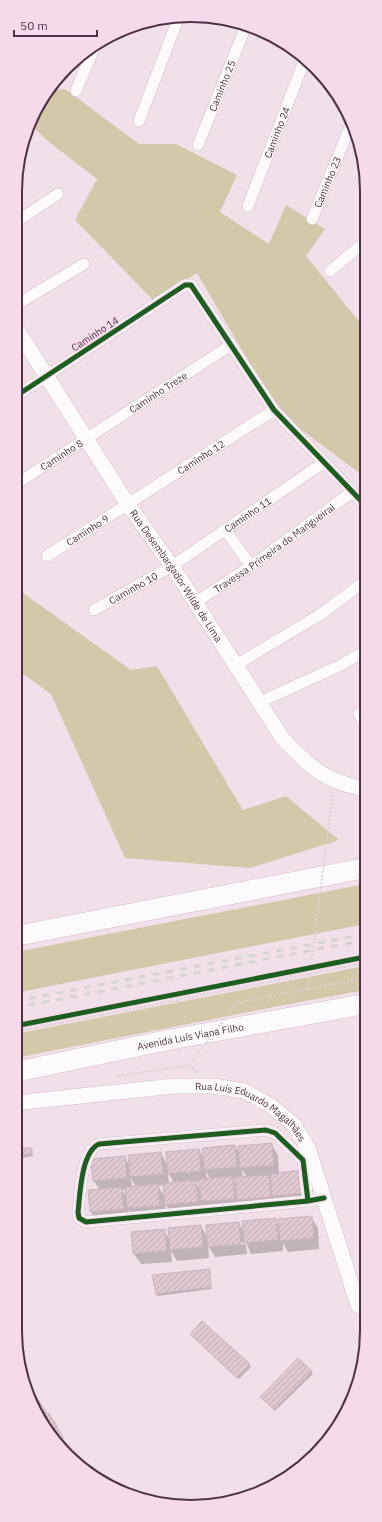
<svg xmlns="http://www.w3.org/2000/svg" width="382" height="1522" font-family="'IBM Plex Sans',sans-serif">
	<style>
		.green { fill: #d4c8aa }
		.shadow { fill: #0003; fill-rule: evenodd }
		.building { fill: url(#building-hatch); stroke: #cbb5bc }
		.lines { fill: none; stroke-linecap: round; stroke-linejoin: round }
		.street-casing { stroke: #d3bcc9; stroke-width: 12 }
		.secondary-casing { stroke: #d3bcc9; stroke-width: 16 }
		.highway-casing { stroke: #d3bcc9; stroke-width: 21 }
		.path { stroke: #d8d2d5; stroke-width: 2; stroke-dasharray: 2 2; stroke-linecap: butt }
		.street { stroke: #fdfafc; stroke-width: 11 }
		.secondary { stroke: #fdfafc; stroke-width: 15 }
		.highway { stroke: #fdfafc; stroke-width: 20 }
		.rail { stroke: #d8d3d6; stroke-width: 3; stroke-dasharray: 7 7; stroke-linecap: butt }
		.path-bridge { stroke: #d8d2d5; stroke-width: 2; stroke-dasharray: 2 2; stroke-linecap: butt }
		.cycleway-casing { stroke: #f7daea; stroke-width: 8 }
		.cycleway { stroke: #1b5e20; stroke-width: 5 }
		.labels { text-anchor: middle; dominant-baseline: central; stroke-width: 3; stroke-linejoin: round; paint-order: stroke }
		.street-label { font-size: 10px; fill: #4f3243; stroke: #f7daea }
		.rim { fill: none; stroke: #4f3243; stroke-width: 2 }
	</style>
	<defs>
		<pattern id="building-hatch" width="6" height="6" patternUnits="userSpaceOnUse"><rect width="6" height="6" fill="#dfc8d0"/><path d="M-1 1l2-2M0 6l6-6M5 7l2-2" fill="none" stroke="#c1acb4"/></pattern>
	</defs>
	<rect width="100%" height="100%" fill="#f1e0e9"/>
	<g class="green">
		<path d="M65 89 139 144H176L237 175 220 212 269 244 286 205 325 229 306 256 366 330V478L279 413 197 273 154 301 75 220 97 179 49 142 31 125 39 103 49 91Z"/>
		<path d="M16 588 131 670 157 666 243 810 286 796 339 840 250 868 125 858 51 694 16 669Z"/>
		<path d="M365 884V924L15 993 16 952Z"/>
		<path d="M365 966V990L274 1007 15 1058V1034Z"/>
	</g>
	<g class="shadow">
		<path d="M271 1144 278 1155 279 1174 300 1171 309 1204 245 1210 240 1202V1209L208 1212 203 1203 204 1213 172 1216 165 1203 166 1216 134 1219 129 1210 130 1220 98 1223 91 1212 100 1190 94 1181 124 1157 130 1166 161 1153 168 1166 199 1150 204 1159 235 1146 240 1155ZM242 1170 247 1177 243 1178ZM206 1171 210 1179 207 1180ZM168 1172 174 1183 169 1184ZM131 1178 136 1187H132ZM233 1179H236L237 1186ZM200 1182 201 1191 196 1183ZM164 1185 165 1197 158 1186ZM126 1189 127 1198 122 1190Z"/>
		<path d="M31 1149 33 1156 16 1159 15 1151Z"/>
		<path d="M311 1217 318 1228 319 1249 288 1252 283 1243V1251L251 1254 246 1242 212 1245V1247L246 1244 247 1254 215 1257 208 1245 209 1258 177 1261 171 1251 172 1262 141 1264 134 1254 164 1230 170 1240 201 1226 208 1238 239 1223 244 1233 275 1219 280 1228Z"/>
		<path d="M209 1270 212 1289 158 1296 156 1294Z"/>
		<path d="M193 1336 249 1365 251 1367 239 1379Z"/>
		<path d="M19 1350 23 1355 21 1361Z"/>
		<path d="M311 1371 313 1374 275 1411 261 1397Z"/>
		<path d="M26 1388H28L47 1413 64 1439 56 1443 28 1398Z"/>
	</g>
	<g class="building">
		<path d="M272 1143 274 1165 240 1168 238 1146Z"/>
		<path d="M235 1145 237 1167 204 1170 202 1148Z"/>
		<path d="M23 1148H32V1154L15 1156V1150Z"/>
		<path d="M199 1149 201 1171 168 1174 166 1152Z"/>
		<path d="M161 1152 163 1174 130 1177 128 1155Z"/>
		<path d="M125 1156 127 1178 93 1181 91 1159Z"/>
		<path d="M301 1170 303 1193 272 1196 270 1174Z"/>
		<path d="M269 1175 271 1197 237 1200 235 1177Z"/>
		<path d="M233 1176 235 1199 201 1201 199 1179Z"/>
		<path d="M196 1180 198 1202 165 1205 163 1183Z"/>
		<path d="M158 1184 160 1206 127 1208 125 1187Z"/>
		<path d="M122 1187 124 1209 90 1212 88 1190Z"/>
		<path d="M312 1216 314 1238 280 1241 278 1219Z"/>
		<path d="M276 1218 278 1240 244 1243 242 1221Z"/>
		<path d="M239 1222 241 1244 208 1247 206 1225Z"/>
		<path d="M201 1225 203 1247 170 1250 168 1228Z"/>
		<path d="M165 1229 167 1251 133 1254 131 1232Z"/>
		<path d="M210 1269 211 1287 156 1294 152 1275Z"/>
		<path d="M202 1321 250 1364 237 1378 190 1334Z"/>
		<path d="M298 1358 312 1371 274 1409 260 1397Z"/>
		<path d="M28 1386 36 1399 31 1402 26 1387Z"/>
		<path d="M39 1401 46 1411 39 1415 32 1404Z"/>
		<path d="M48 1412 57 1426 49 1431 40 1417Z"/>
		<path d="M57 1427 63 1437 55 1441 50 1433Z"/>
	</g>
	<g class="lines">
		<defs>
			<g id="street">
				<path d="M76 91 95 46"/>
				<path d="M139 121 178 19"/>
				<path id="s1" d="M198 145 246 26"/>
				<path id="s2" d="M248 206 305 59"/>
				<path id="s3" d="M312 219 352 122"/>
				<path d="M16 222 58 194"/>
				<path d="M330 271 366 241"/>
				<path d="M16 305 84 264"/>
				<path d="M16 396 185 285H191L274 410 366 506"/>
				<path id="s4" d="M16 484 231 345"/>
				<path d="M226 531 251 566"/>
				<path id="s5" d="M47 556 274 410"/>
				<path id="s6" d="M196 602 251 566 352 492"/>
				<path id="s7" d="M94 610 172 566 323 463"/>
				<path d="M236 665 321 614 365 581"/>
				<path d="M260 702 341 665 365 651"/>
				<path d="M359 713 365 727"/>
				<path d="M308 1201 303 1160 275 1133 266 1130 99 1144C81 1152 80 1195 78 1212L79 1218 86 1222 308 1201 324 1198"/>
			</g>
			<g id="secondary">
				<path id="s8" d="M16 328 127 503 172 566 283 739C312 769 324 781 365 789"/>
				<path id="s9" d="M15 1103 174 1086H214L244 1091 270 1105 294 1125 308 1148 358 1305 365 1308"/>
			</g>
			<g id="highway">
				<path d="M16 936 365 868"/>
				<path id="s10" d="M15 1072 168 1040 365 1004"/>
			</g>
		</defs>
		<use href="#street" class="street-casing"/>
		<use href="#secondary" class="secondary-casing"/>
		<use href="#highway" class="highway-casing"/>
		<g class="path">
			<path d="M308 989 365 978"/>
			<path d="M15 1032 365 963"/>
			<path d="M189 1065 196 1073"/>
		</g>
		<use href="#street" class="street"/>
		<use href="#secondary" class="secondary"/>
		<use href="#highway" class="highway"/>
		<g class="rail">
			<path d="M15 1001 365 934"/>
			<path d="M15 1008 365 940"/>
		</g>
		<path class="path-bridge" d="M118 1076 189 1065 237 1003 308 989 333 792"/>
		<defs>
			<g id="cycleway">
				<path d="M16 396 185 285H191L274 410 366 506"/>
				<path d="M15 1026 365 957"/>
				<path d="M308 1201 303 1160 275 1133 266 1130 99 1144C81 1152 80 1195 78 1212L79 1218 86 1222 308 1201 324 1198"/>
			</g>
		</defs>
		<use href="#cycleway" class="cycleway-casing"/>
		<use href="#cycleway" class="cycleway"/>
	</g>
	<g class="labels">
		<g class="street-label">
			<text stroke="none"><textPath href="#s1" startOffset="64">Caminho 25</textPath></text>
			<text stroke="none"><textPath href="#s2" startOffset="79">Caminho 24</textPath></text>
			<text stroke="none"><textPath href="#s3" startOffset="40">Caminho 23</textPath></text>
			<text transform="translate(95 334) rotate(-33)">Caminho 14</text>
			<text stroke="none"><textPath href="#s4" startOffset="169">Caminho Treze</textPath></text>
			<text stroke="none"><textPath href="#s4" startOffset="54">Caminho 8</textPath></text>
			<text stroke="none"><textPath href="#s5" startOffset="183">Caminho 12</textPath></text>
			<text stroke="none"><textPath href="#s7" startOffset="181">Caminho 11</textPath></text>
			<text stroke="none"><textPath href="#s5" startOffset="48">Caminho 9</textPath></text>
			<text stroke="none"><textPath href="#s6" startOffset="95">Travessa Primeira do Mangueiral</textPath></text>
			<text stroke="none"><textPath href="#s8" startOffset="295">Rua Desembargador Wilde de Lima</textPath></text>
			<text stroke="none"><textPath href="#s7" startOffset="45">Caminho 10</textPath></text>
			<text stroke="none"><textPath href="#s10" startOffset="179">Avenida Luís Viana Filho</textPath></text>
			<text stroke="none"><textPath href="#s9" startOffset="245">Rua Luís Eduardo Magalhães</textPath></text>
		</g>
	</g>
	<path d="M0 0H382V1522H0ZM191 22H191A169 169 0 0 1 360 191V1331A169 169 0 0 1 191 1500H191A169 169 0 0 1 22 1331V191A169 169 0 0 1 191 22Z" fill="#f7daea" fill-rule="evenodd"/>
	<path class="rim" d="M191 22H191A169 169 0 0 1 360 191V1331A169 169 0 0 1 191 1500H191A169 169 0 0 1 22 1331V191A169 169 0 0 1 191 22Z"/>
	<path d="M14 30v6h83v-6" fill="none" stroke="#4f3243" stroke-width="2"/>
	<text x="20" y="30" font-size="12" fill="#4f3243" stroke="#f7daea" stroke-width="3" paint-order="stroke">50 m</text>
</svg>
